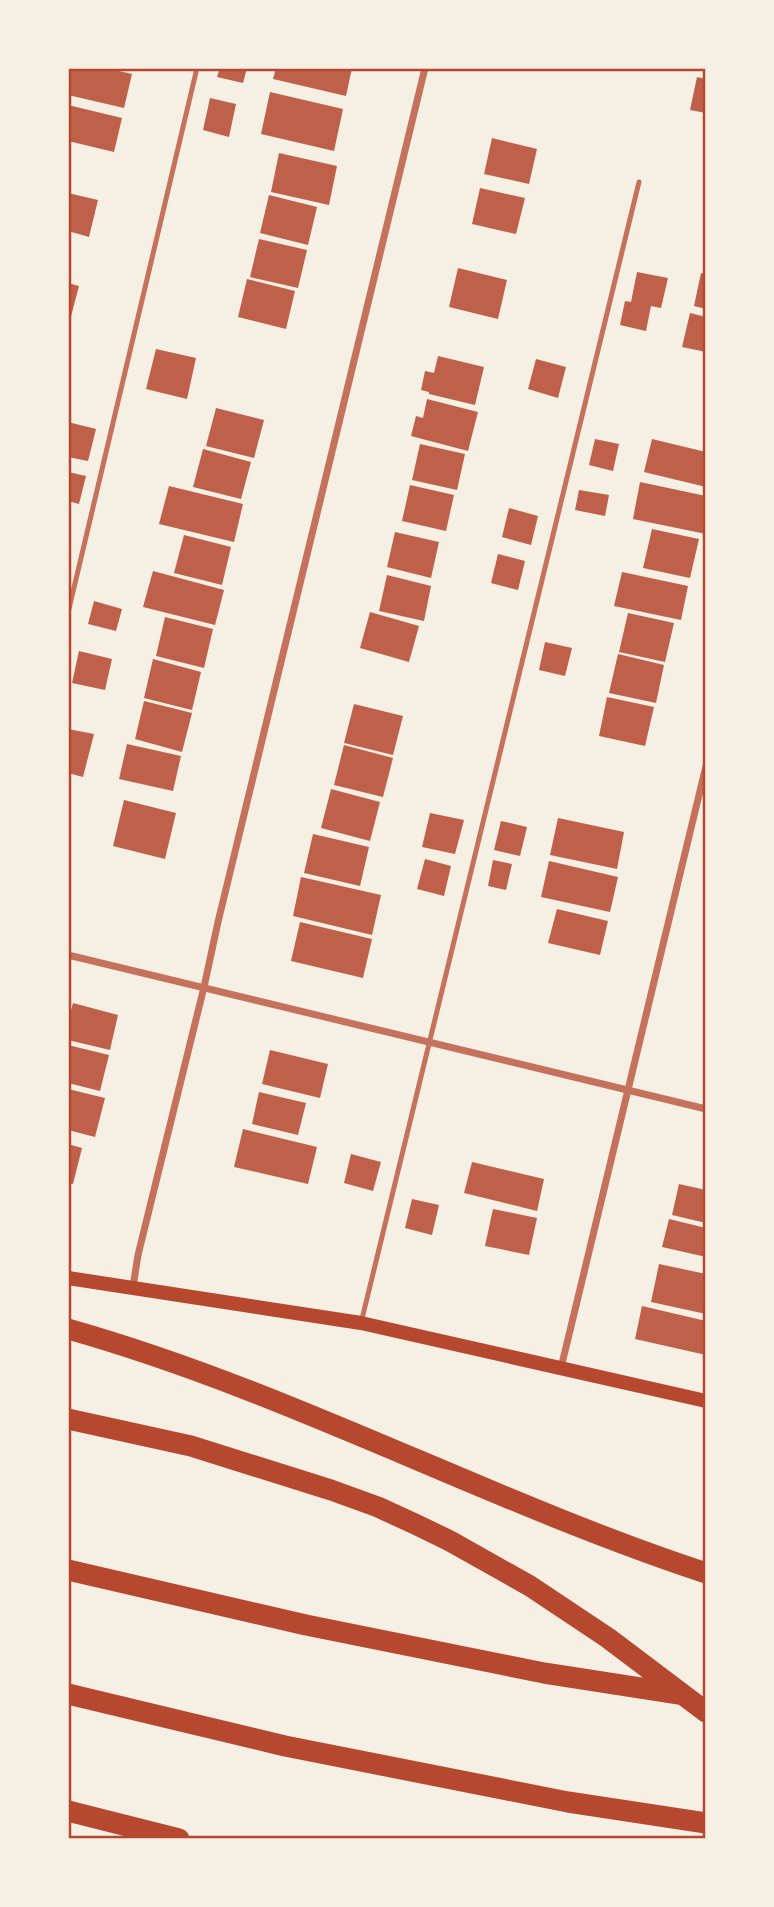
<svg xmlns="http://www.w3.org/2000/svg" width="774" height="1907" font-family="'PT Sans Narrow',sans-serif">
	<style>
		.building { fill: #bf614a }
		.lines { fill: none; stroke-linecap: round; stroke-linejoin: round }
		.service { stroke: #c5725c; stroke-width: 5 }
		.minor { stroke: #c5725c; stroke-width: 7 }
		.secondary { stroke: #b5482f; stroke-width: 14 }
		.motorway { stroke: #b5482f; stroke-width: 21 }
		.neatline { fill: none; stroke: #b5482f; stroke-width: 2.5 }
	</style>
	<rect width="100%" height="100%" fill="#f6efe4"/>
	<g class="building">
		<path d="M68 68H106L132 74 124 108 68 95Z"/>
		<path d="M220 68H247L243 83 217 77Z"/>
		<path d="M276 68H352L346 96 273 79Z"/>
		<path d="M697 77 706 79V113L690 110Z"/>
		<path d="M270 92 343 109 334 151 261 134Z"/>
		<path d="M210 98 236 104 229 137 203 130Z"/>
		<path d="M68 105 122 118 114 152 68 141Z"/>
		<path d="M492 138 537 149 529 184 484 174Z"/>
		<path d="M279 153 337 166 329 205 271 192Z"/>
		<path d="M480 188 525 198 516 234 472 224Z"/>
		<path d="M68 193 98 200 89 237 68 231Z"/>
		<path d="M269 195 317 207 308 245 260 233Z"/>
		<path d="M259 239 307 250 298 288 250 277Z"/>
		<path d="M458 268 507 280 498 319 449 307Z"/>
		<path d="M637 272 668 278 661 308 651 306 646 331 620 325 625 301 631 302Z"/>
		<path d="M701 273 706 274V309L694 306Z"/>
		<path d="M247 279 295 291 286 329 238 317Z"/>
		<path d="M68 283 79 286 69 324H68Z"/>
		<path d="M690 313 706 317V352L682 347Z"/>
		<path d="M156 349 196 358 187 399 146 389Z"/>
		<path d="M438 356 484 367 475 405 429 394V392L421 390 425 371 434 373Z"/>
		<path d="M536 359 566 367 558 398 528 389Z"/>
		<path d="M427 399 478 412 468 451 411 436 416 416 423 418Z"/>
		<path d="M216 408 264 420 254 458 206 446Z"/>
		<path d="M68 422 96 429 88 461 68 457Z"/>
		<path d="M595 439 619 444 613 471 589 465Z"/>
		<path d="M652 439 706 452V487L644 472Z"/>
		<path d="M420 444 465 454 457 490 412 480Z"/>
		<path d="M203 449 251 462 241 499 193 487Z"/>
		<path d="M68 472 86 476 79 504 68 501Z"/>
		<path d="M640 482 706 496V534L633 519Z"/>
		<path d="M410 485 454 495 446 531 402 521Z"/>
		<path d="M169 486 243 504 234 542 159 524Z"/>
		<path d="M579 490 609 495 605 516 575 510Z"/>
		<path d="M509 508 538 516 531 545 502 537Z"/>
		<path d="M652 529 699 539 690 578 643 568Z"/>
		<path d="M395 532 439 542 431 578 387 567Z"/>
		<path d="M184 535 231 547 222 585 174 573Z"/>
		<path d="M498 554 525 561 518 590 491 583Z"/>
		<path d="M153 571 224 590 215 625 143 607Z"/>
		<path d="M622 572 688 586 681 620 614 606Z"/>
		<path d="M387 575 431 586 424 621 379 611Z"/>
		<path d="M94 601 122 609 116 631 88 624Z"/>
		<path d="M370 612 419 626 409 662 360 648Z"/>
		<path d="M628 613 674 623 665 662 619 652Z"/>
		<path d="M165 617 213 629 204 668 156 656Z"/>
		<path d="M545 642 572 648 565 676 539 670Z"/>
		<path d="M79 651 112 659 105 690 72 683Z"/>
		<path d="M618 654 664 665 656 703 609 693Z"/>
		<path d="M153 659 201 672 192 710 144 698Z"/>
		<path d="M607 697 654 707 645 746 599 736Z"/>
		<path d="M144 701 192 713 182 752 135 739Z"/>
		<path d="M354 704 403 716 393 755 344 743Z"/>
		<path d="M68 729 94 734 83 777 68 773Z"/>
		<path d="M127 744 181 756 173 791 119 779Z"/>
		<path d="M344 745 393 758 383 797 334 785Z"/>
		<path d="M331 789 380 802 370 841 321 828Z"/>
		<path d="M124 800 176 813 165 859 113 846Z"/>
		<path d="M430 813 464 820 455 854 422 847Z"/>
		<path d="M558 818 624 832 617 869 550 855Z"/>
		<path d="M501 821 527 827 520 856 494 850Z"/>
		<path d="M313 834 369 847 360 886 304 873Z"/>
		<path d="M425 859 451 866 444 896 417 889Z"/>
		<path d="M493 860 512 864 506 890 488 886Z"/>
		<path d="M549 861 618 877 610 912 541 897Z"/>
		<path d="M301 877 381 895 372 935 293 916Z"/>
		<path d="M557 909 608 921 600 955 548 943Z"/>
		<path d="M300 922 372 939 363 978 291 961Z"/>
		<path d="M73 1003 118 1015 110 1050 68 1040V1021Z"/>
		<path d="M68 1045 109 1055 100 1091 68 1083Z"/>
		<path d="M270 1050 328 1064 320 1098 262 1084Z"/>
		<path d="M68 1089 105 1098 95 1137 68 1130Z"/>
		<path d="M259 1092 306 1103 298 1135 252 1124Z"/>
		<path d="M243 1129 317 1147 308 1184 234 1167Z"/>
		<path d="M68 1144 82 1148 73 1184 68 1183Z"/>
		<path d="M351 1154 381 1162 373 1191 344 1183Z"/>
		<path d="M472 1162 544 1179 537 1211 464 1193Z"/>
		<path d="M679 1184 706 1190V1223L672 1215Z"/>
		<path d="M412 1199 439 1205 432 1235 405 1228Z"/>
		<path d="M493 1209 537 1218 529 1255 485 1246Z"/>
		<path d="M669 1219 706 1228V1257L662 1247Z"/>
		<path d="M659 1264 706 1274V1314L651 1302Z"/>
		<path d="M642 1306 706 1321V1355L635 1339Z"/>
	</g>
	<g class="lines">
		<g class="service">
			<path d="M68 613 197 68"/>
			<path d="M361 1323 639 182"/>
		</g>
		<g class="minor">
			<path d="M68 955 706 1109"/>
			<path d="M133 1287 138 1255 204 987 218 922 425 68"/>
			<path d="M561 1368 706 766"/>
		</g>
		<path class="secondary" d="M68 1278 361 1323 706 1401"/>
		<g class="motorway">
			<path d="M68 1329C288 1391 490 1502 706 1573"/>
			<path d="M68 1419 191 1446 331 1490 378 1507 415 1524 450 1541 530 1586 608 1638 706 1712"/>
			<path d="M68 1570 306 1625 544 1673 679 1694"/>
			<path d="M68 1694 285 1746 568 1802 706 1823"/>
			<path d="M68 1811 179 1839"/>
		</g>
	</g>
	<rect width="774" height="1907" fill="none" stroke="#f6efe4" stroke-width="140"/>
	<rect x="70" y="70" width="634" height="1767" class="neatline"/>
</svg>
